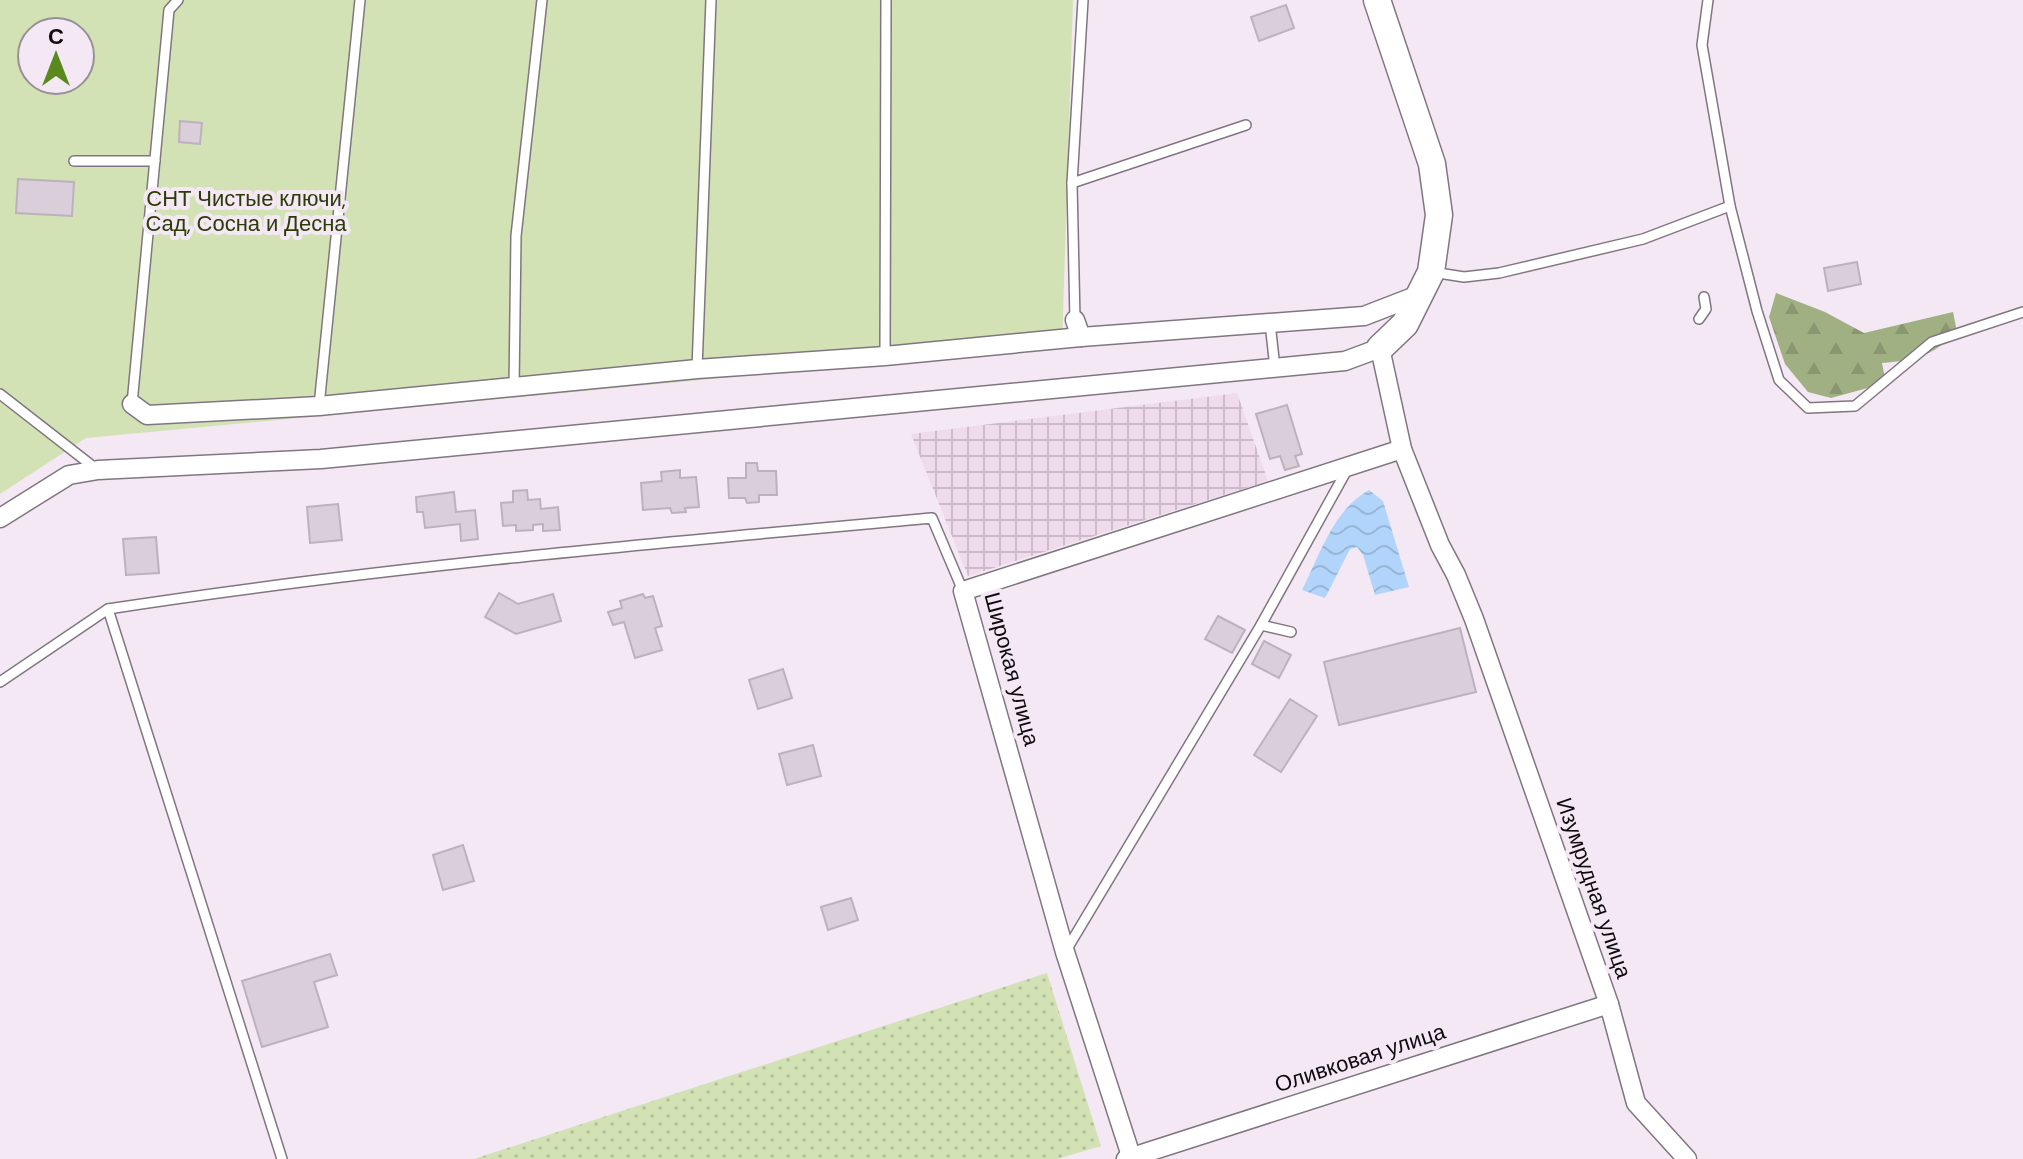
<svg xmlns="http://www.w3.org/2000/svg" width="2023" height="1159" font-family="'DM Sans',sans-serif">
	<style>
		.industrial { fill: url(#industrial-grid) }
		.grass { fill: url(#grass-dots) }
		.forest { fill: url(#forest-firs) }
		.garden { fill: #d2e2b4; fill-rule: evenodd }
		.water { fill: url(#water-waves) }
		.building { fill: #d9ceda; stroke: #bcb1bd; stroke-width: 2 }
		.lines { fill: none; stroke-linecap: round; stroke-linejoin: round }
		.lane-casing { stroke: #807681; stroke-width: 12 }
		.street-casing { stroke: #807681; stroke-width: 21 }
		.secondary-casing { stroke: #807681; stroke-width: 29 }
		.lane { stroke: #fff; stroke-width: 9 }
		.street { stroke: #fff; stroke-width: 18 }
		.secondary { stroke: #fff; stroke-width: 26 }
		.labels { text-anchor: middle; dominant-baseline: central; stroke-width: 8; stroke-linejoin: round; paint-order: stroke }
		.park-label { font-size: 22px; fill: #2d3b06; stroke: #f3e8f4 }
		.street-label { font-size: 22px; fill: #0f0b0f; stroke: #f3e8f4 }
	</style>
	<defs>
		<pattern id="industrial-grid" width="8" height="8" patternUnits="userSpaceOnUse" patternTransform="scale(2)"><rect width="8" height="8" fill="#efdbeb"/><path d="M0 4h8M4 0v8" fill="none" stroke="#ccbbc8"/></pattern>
		<pattern id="grass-dots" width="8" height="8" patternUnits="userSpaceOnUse" patternTransform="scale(2)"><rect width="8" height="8" fill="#d2e2b4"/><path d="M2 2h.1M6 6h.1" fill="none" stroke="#b3c19a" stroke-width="1.8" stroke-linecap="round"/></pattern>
		<pattern id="forest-firs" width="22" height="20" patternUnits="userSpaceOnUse" patternTransform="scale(2)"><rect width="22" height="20" fill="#a0b083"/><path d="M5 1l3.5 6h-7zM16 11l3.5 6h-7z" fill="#899670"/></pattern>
		<pattern id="water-waves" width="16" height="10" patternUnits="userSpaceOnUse" patternTransform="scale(2)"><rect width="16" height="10" fill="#b1d5fa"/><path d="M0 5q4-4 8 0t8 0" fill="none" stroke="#97b6d5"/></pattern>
	</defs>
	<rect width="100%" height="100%" fill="#f3e8f4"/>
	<path class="industrial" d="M1237 393 1268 481 968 576 911 434Z"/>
	<path class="grass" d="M1047 973 1101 1146 1057 1159H474Z"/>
	<path class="forest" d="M1776 293 1825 312 1864 333 1953 312 1957 332C1930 357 1917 360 1882 363L1886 383 1831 398 1808 392 1785 364 1769 317Z"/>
	<path class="garden" d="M0 0H1073L1062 346 86 438 0 494ZM32 32H80V80H32Z"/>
	<path class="water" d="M1369 490 1383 501 1409 587 1375 595 1363 555 1357 547 1350 549 1325 598 1302 590C1320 555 1333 510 1369 490Z"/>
	<g class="building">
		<path d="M1286 5 1294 28 1259 41 1251 17Z"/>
		<path d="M180 121 202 123 200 144 179 142Z"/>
		<path d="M18 179 74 182 72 216 16 213Z"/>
		<path d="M1857 262 1861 284 1828 291 1824 268Z"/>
		<path d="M1287 405 1302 454 1295 456 1299 466 1285 470 1280 456 1270 459 1256 414Z"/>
		<path d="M746 463H757L758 471H776L777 495H759V502L747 503 745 498H729L728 478H746Z"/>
		<path d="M680 470V478L696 477 699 507 685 508 686 512 672 513 670 508 643 510 641 483 662 481 661 472Z"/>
		<path d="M527 490 528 500 540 499 541 509 558 507 560 530 543 531V524L533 525V530L516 531V525L503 526 501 503 513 502V491Z"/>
		<path d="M454 492 456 512 475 510 478 539 461 541 460 524 425 528 423 512H417L416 497Z"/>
		<path d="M338 504 342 540 310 543 307 507Z"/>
		<path d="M156 537 159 573 126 575 123 539Z"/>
		<path d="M499 593 518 604 553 594 561 621 516 634 485 617Z"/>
		<path d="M643 594 645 598 653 596 662 626 655 628 662 650 635 658 624 622 613 625 608 612 622 608 620 601Z"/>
		<path d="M1218 616 1245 630 1232 653 1205 639Z"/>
		<path d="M1460 628 1476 692 1339 725 1324 662Z"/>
		<path d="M1264 641 1291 655 1279 678 1252 664Z"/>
		<path d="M783 669 792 698 758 709 749 680Z"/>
		<path d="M1290 699 1317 716 1281 772 1254 755Z"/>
		<path d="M813 745 821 776 787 785 779 754Z"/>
		<path d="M463 845 474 881 443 890 433 855Z"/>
		<path d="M851 898 858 920 828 930 821 907Z"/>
		<path d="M330 954 337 975 314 982 328 1027 262 1047 242 981Z"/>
	</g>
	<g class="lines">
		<defs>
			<g id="lane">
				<path d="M1708 0 1702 45 1730 206 1757 311 1779 380 1808 408 1855 406 1932 342 2023 312"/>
				<path d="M74 161H155"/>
				<path d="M1072 183 1246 125"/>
				<path d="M1432 272 1464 277 1499 273 1643 239 1730 206"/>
				<path d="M1699 319 1706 309 1704 297"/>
				<path d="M1075 320 1072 183 1083 0"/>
				<path d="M1270 323 1275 368"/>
				<path d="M885 356 886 0"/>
				<path d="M697 369 711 0"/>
				<path d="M514 388 516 236 542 0"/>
				<path d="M0 394 95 468"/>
				<path d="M132 404 169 10 178 0"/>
				<path d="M319 406 360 0"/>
				<path d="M1261 625 1291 632"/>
				<path d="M0 682 108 609"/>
				<path d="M1067 949 1261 625 1348 468"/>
				<path d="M282 1159 108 609C381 567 657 543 932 518L963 591"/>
			</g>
			<g id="street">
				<path d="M1075 320 1081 337 1364 316 1421 294"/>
				<path d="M132 404 147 415 319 406 697 369 885 356 1081 337"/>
				<path d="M1402 449 1440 545 1456 575 1474 619 1609 1004 1636 1103 1687 1159"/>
				<path d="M0 518 69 475 98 470 321 459 1345 361 1380 348 1402 449 963 591 1065 952 1132 1159"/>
				<path d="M1126 1159 1609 1004"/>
			</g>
			<path id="secondary" d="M1377 0 1432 164 1439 215 1431 272 1405 324 1380 348"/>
		</defs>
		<use href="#lane" class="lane-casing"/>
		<use href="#street" class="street-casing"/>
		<use href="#secondary" class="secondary-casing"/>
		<use href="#lane" class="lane"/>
		<use href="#street" class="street"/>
		<use href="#secondary" class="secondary"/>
	</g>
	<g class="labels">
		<g class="park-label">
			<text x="246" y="198">СНТ Чистые ключи,<tspan x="246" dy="25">Сад, Сосна и Десна</tspan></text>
		</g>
		<g class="street-label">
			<text transform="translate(1012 669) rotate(75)">Широкая улица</text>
			<text transform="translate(1594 888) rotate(71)">Изумрудная улица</text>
			<text transform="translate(1360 1058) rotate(-18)">Оливковая улица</text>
		</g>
	</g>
	<g transform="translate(56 56)"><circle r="38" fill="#f3e8f4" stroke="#989098" stroke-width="2"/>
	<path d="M0-6L14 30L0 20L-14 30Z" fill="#5a8a1d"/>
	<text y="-12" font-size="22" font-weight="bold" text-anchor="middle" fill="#0f0b0f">С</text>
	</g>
</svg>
